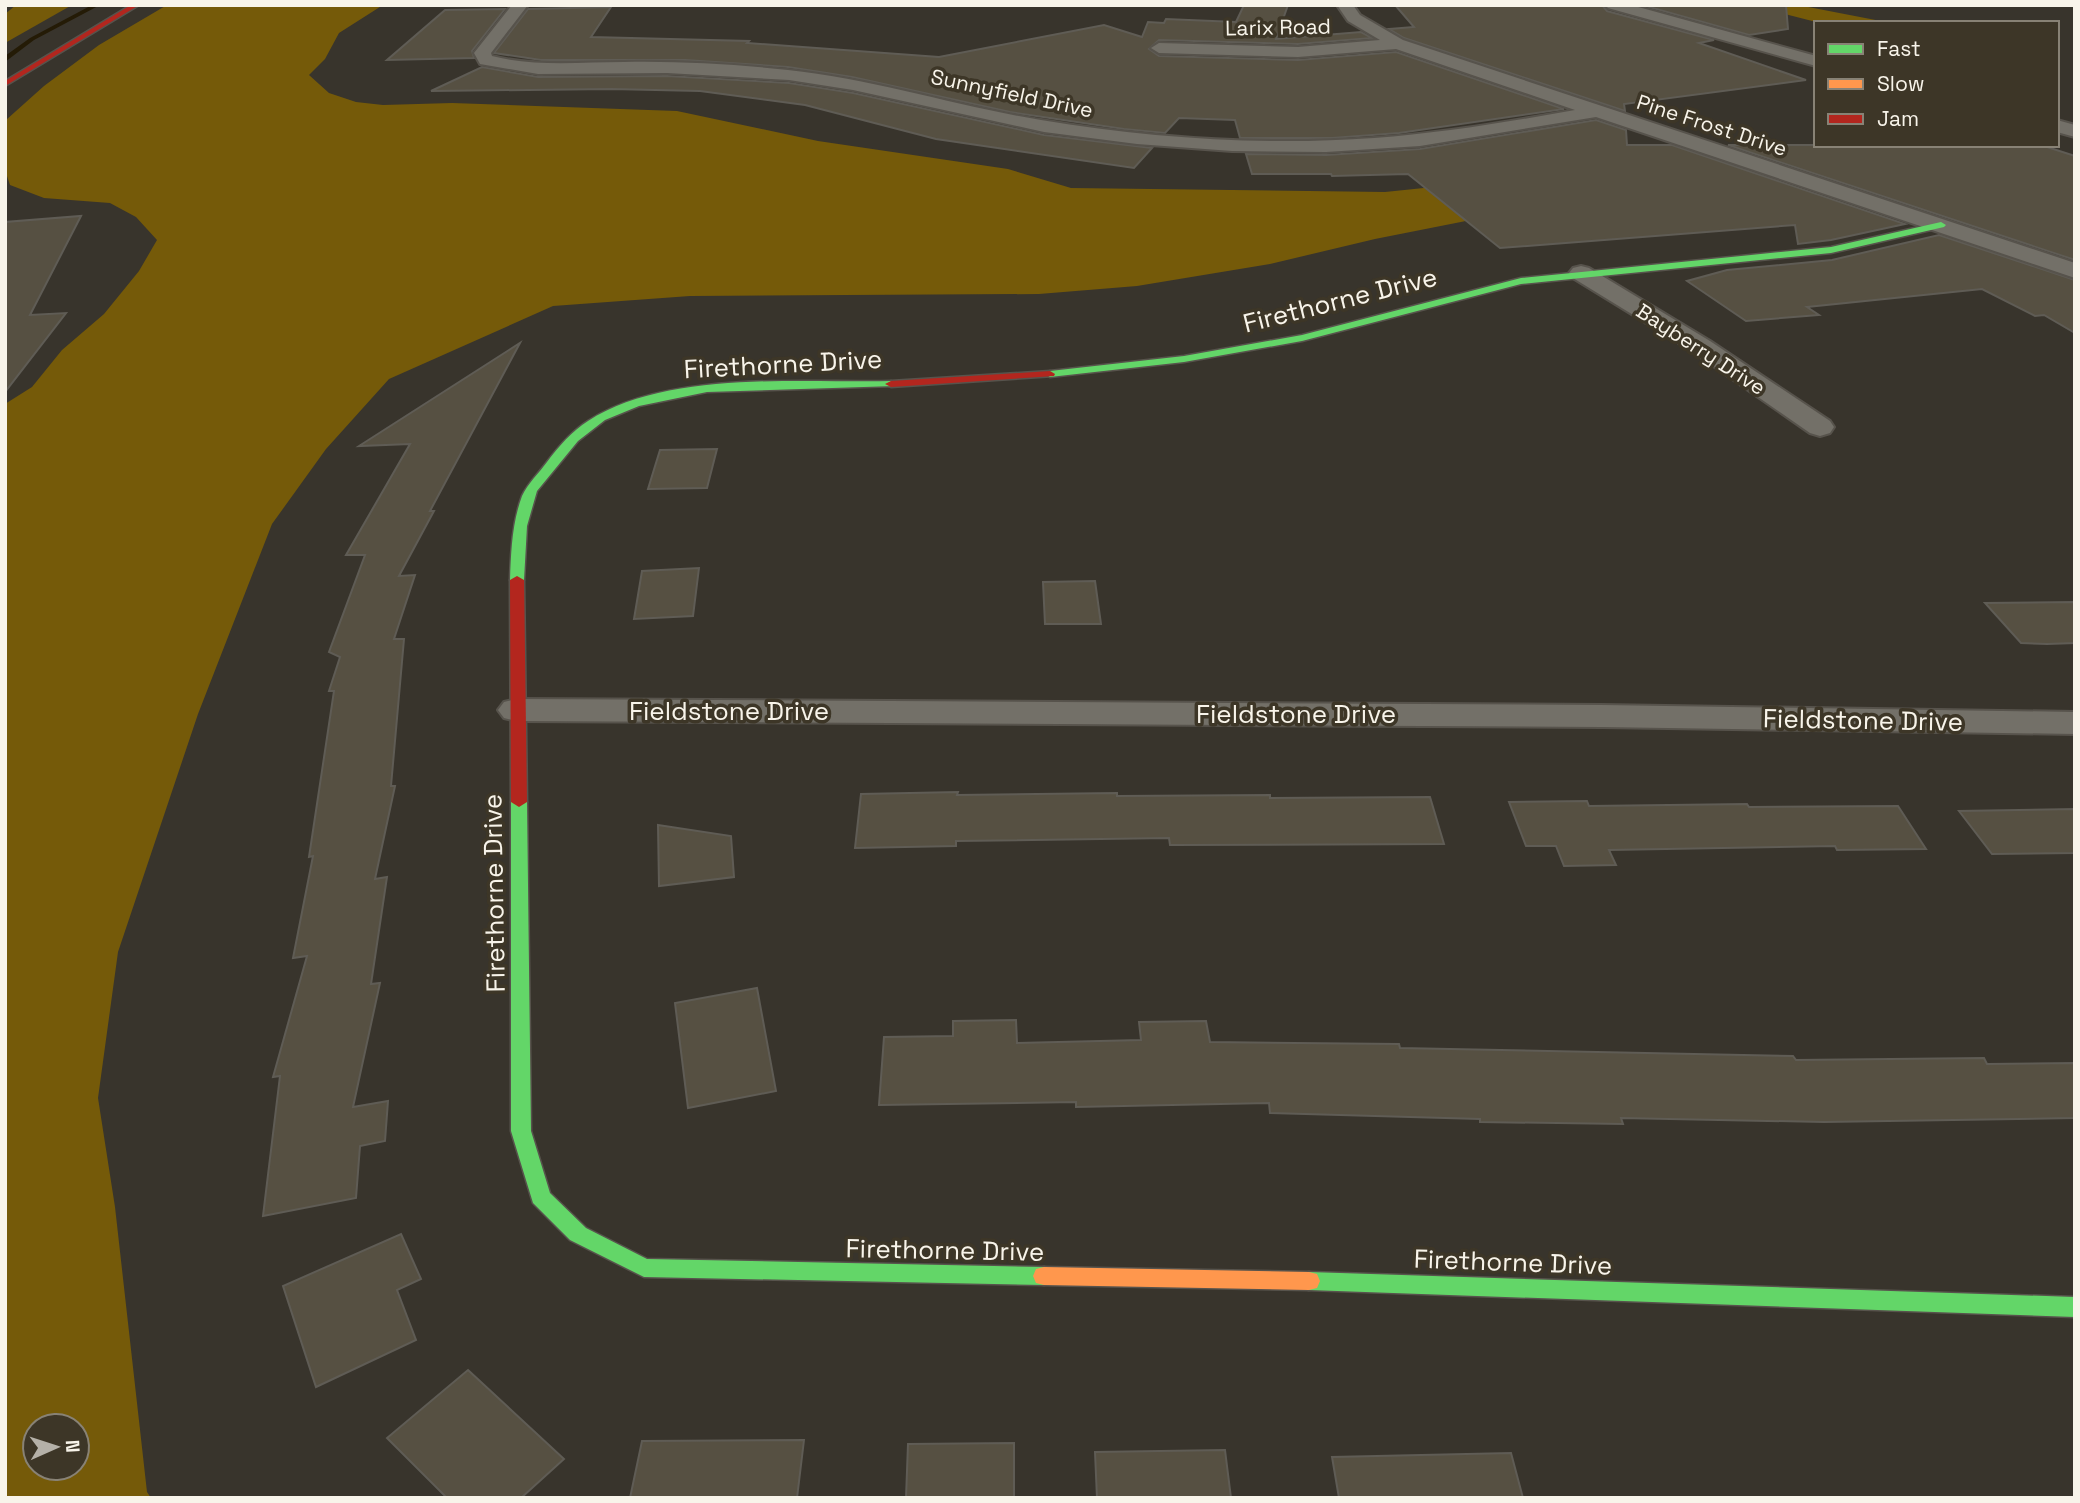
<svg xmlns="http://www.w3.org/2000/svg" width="2080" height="1503" font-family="'Space Grotesk',sans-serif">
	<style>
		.forest { fill: #755a09; fill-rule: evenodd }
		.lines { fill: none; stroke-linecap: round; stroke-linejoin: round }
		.stream { fill: #241b06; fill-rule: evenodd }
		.building { fill: #565042; stroke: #5f5c55; stroke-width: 2 }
		.street-casing { stroke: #57534c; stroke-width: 4 }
		.fast-casing { stroke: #57534c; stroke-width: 3 }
		.slow-casing { stroke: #57534c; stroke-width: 3 }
		.jam-casing { stroke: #57534c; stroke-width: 3 }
		.street { fill: #737068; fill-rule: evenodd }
		.fast { fill: #63d668; fill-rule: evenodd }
		.slow { fill: #ff974d; fill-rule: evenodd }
		.jam { fill: #b3261e; fill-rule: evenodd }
		.labels { text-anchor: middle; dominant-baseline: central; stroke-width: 7; stroke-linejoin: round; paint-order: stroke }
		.far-street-label { font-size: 21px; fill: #f8f4ea; stroke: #3d3627 }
		.street-label { font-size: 26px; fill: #f8f4ea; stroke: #3d3627 }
	</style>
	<rect width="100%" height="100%" fill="#38342c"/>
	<g class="forest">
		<path d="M16 5H72L5 43V14Z"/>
		<path d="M167 5H383L339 33 325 59 309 75 329 93 356 102 383 105 452 103 677 111 818 141 1008 169 1071 188 1385 192 1443 186 1476 219 1375 239 1270 264 1137 286 1039 294 690 296 553 306 389 379 326 449 272 524 198 714 118 952 98 1098 115 1207 147 1492 151 1498H5V404L32 387 62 350 104 314 139 271 157 240 136 217 110 203 44 198 10 185 5 170V125L6 120 44 86 99 45ZM35 1426H77V1468H35Z"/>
		<path d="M1750 5H1798L1891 23H1820Z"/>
	</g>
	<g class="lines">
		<path class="stream" d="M92 5H100L34 40 5 62V56L30 38Z"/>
	</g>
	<g class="building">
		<path d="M1244 5H1288L1276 39 1361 32 1372 38 1298 44 1159 40 1149 49 1159 56 1298 60 1396 52 1564 109 1399 133 1332 138H1240L1235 120 1179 118 1165 133 1124 129 1010 112 852 77 788 67 685 60H541L494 53 528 9 611 7 591 37 749 41 747 43 939 57 1104 25 1142 37 1148 22 1164 23 1166 19 1236 22Z"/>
		<path d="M1395 5H1602L1607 11 1714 40 1699 43 1806 80 1624 104 1625 111 1404 38 1389 29 1414 27Z"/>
		<path d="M1642 5H1786L1788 29 1749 35Z"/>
		<path d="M505 9 472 51 474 58 387 60 445 10Z"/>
		<path d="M482 67 538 77 667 76 789 83 853 93 1044 135 1152 148 1134 168 936 139 805 105 700 91 611 89 431 91Z"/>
		<path d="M1596 120 1626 130 1627 145H1672L1905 224 1831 240 1798 244 1795 225 1500 248 1408 174 1332 176 1331 174H1252L1246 154 1326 155 1420 149Z"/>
		<path d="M1728 145H2041L2075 156V260Z"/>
		<path d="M81 216 30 315 66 313 5 392V222Z"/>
		<path d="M1939 235 2075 280V333L2044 315 2035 316 1982 289 1807 307 1819 315 1746 321 1687 281 1727 270 1832 260Z"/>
		<path d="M520 343 430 511H434L399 576 415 575 394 639H404L391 786H395L375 879 387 877 371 984 380 983 353 1107 388 1101 385 1141 360 1146 356 1198 263 1216 280 1076 273 1077 307 956 293 958 313 856 309 857 334 691H329L340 657 329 652 365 555H346L410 444 359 446Z"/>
		<path d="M717 449 707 488 648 489 660 450Z"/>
		<path d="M699 568 693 616 634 619 642 571Z"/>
		<path d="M1095 581 1101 624H1045L1043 582Z"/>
		<path d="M2075 602V643L2047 644 2021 643 1985 603Z"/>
		<path d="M958 792 957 795 1117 793V796L1270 795V798L1430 797 1444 844 1170 845 1169 838 956 841V846L855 848 861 794Z"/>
		<path d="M1587 801 1589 806 1747 804 1749 807 1898 806 1926 849 1837 850 1835 846 1609 850 1616 865 1564 866 1556 846H1526L1509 802Z"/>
		<path d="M2075 809V853L1992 854 1959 811Z"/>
		<path d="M658 825 731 836 734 877 659 886Z"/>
		<path d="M757 988 776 1091 688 1108 675 1003Z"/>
		<path d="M1016 1020 1017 1043 1141 1040 1139 1022 1206 1021 1210 1042 1399 1044 1400 1048 1793 1056 1796 1060 1984 1058 1987 1064 2075 1063V1118L1824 1122 1621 1118 1623 1124 1480 1122V1119L1270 1113 1269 1103 1076 1107V1102L879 1105 884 1037 953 1036V1021Z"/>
		<path d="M401 1234 421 1279 397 1290 416 1340 316 1387 283 1286Z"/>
		<path d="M468 1370 564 1459 521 1498H447L387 1438Z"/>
		<path d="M804 1440 797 1498H630L642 1441Z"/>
		<path d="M1014 1443V1498H906L908 1444Z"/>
		<path d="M1225 1450 1231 1498H1097L1095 1452Z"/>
		<path d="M1511 1453 1523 1498H1339L1332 1457Z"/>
	</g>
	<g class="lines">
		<defs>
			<g id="street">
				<path d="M512 5H528L491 53 492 56C535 67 580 62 624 62 678 61 733 64 788 70 873 79 956 106 1041 120 1150 138 1263 146 1374 138 1442 133 1508 122 1575 110L1396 49 1298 57 1159 53 1151 48 1159 43 1298 47 1380 40 1348 21 1337 5H1353L1360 15 1403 40 2075 263V278L1596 117 1420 146 1326 152 1232 151 1137 144 1044 132 853 90 789 80 667 73 538 74 480 64 474 53Z"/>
				<path d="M1605 5H1631L1816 56V66L1608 8Z"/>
				<path d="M2057 120 2075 125V137L2057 132Z"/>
				<path d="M1581 266 1589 268 1710 341 1830 421 1834 427 1830 433 1820 436 1810 433 1692 351 1573 278 1569 273 1573 268Z"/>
				<path d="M517 699 1602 705 2075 712V734L1602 727 517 721 504 718 498 710 504 702Z"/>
			</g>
			<g id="fast">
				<path d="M1941 222 1946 225 1944 227 1831 253 1521 284 1302 341 1184 362 1050 377 1045 374 1050 371 1184 356 1302 335 1521 278 1831 247Z"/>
				<path d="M891 381 897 384 895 386 707 392 639 406 605 420 578 441 537 491 527 526 524 580 517 584 510 580C511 552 512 523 522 496 528 483 539 473 547 462 559 446 572 431 588 421 667 370 801 383 891 381Z"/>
				<path d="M519 797 527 802 531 1131 550 1193 586 1228 647 1259 1044 1267 1052 1269 1055 1276 1052 1283 1044 1285 644 1277 570 1240 533 1203 511 1131V802Z"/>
				<path d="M1309 1272 2075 1297V1317L1309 1290 1301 1288 1298 1281 1301 1274Z"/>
			</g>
			<path id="slow" d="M1044 1267 1309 1272 1317 1274 1320 1281 1317 1288 1309 1290 1044 1285 1036 1283 1033 1276 1036 1269Z"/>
			<g id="jam">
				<path d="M131 5H139L5 86V81Z"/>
				<path d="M1050 371 1055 374 1054 376 891 387 885 384 891 381Z"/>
				<path d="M517 576 524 580 527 802 519 807 511 802 510 580Z"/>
			</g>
		</defs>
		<use href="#street" class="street-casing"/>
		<use href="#fast" class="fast-casing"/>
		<use href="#slow" class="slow-casing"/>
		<use href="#jam" class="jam-casing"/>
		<use href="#street" class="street"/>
		<use href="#fast" class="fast"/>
		<use href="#slow" class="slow"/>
		<use href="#jam" class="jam"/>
	</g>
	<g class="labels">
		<g class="far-street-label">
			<text transform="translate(1278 27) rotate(-1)">Larix Road</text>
			<text transform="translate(1012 93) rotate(12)">Sunnyfield Drive</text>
			<text transform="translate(1712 125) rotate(18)">Pine Frost Drive</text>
			<text transform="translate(1701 349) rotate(33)">Bayberry Drive</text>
		</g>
		<g class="street-label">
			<text transform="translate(1340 300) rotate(-14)">Firethorne Drive</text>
			<text transform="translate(783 364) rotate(-3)">Firethorne Drive</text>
			<text x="729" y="711">Fieldstone Drive</text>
			<text x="1296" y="714">Fieldstone Drive</text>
			<text transform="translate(1863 720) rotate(1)">Fieldstone Drive</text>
			<text transform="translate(494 893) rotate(-91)">Firethorne Drive</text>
			<text transform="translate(945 1250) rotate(1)">Firethorne Drive</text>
			<text transform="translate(1513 1262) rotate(2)">Firethorne Drive</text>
		</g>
	</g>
	<rect width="2080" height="1503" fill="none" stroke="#f8f4ea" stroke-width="14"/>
	<rect x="1814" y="21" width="245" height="126" fill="#3d3627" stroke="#888275" stroke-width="2"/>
	<rect x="1828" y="44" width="35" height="10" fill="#63d668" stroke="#888275" stroke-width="2"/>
	<text x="1877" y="56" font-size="21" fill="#f8f4ea">Fast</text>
	<rect x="1828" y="79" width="35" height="10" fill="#ff974d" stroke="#888275" stroke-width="2"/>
	<text x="1877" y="91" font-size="21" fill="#f8f4ea">Slow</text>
	<rect x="1828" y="114" width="35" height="10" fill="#b3261e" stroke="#888275" stroke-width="2"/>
	<text x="1877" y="126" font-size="21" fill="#f8f4ea">Jam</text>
	<g transform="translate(56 1447) rotate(87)"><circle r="33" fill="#3d3627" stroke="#888275" stroke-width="2"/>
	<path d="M0-5L12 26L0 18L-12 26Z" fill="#b5b1a8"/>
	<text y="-10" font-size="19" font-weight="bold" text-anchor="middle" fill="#f8f4ea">N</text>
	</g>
</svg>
